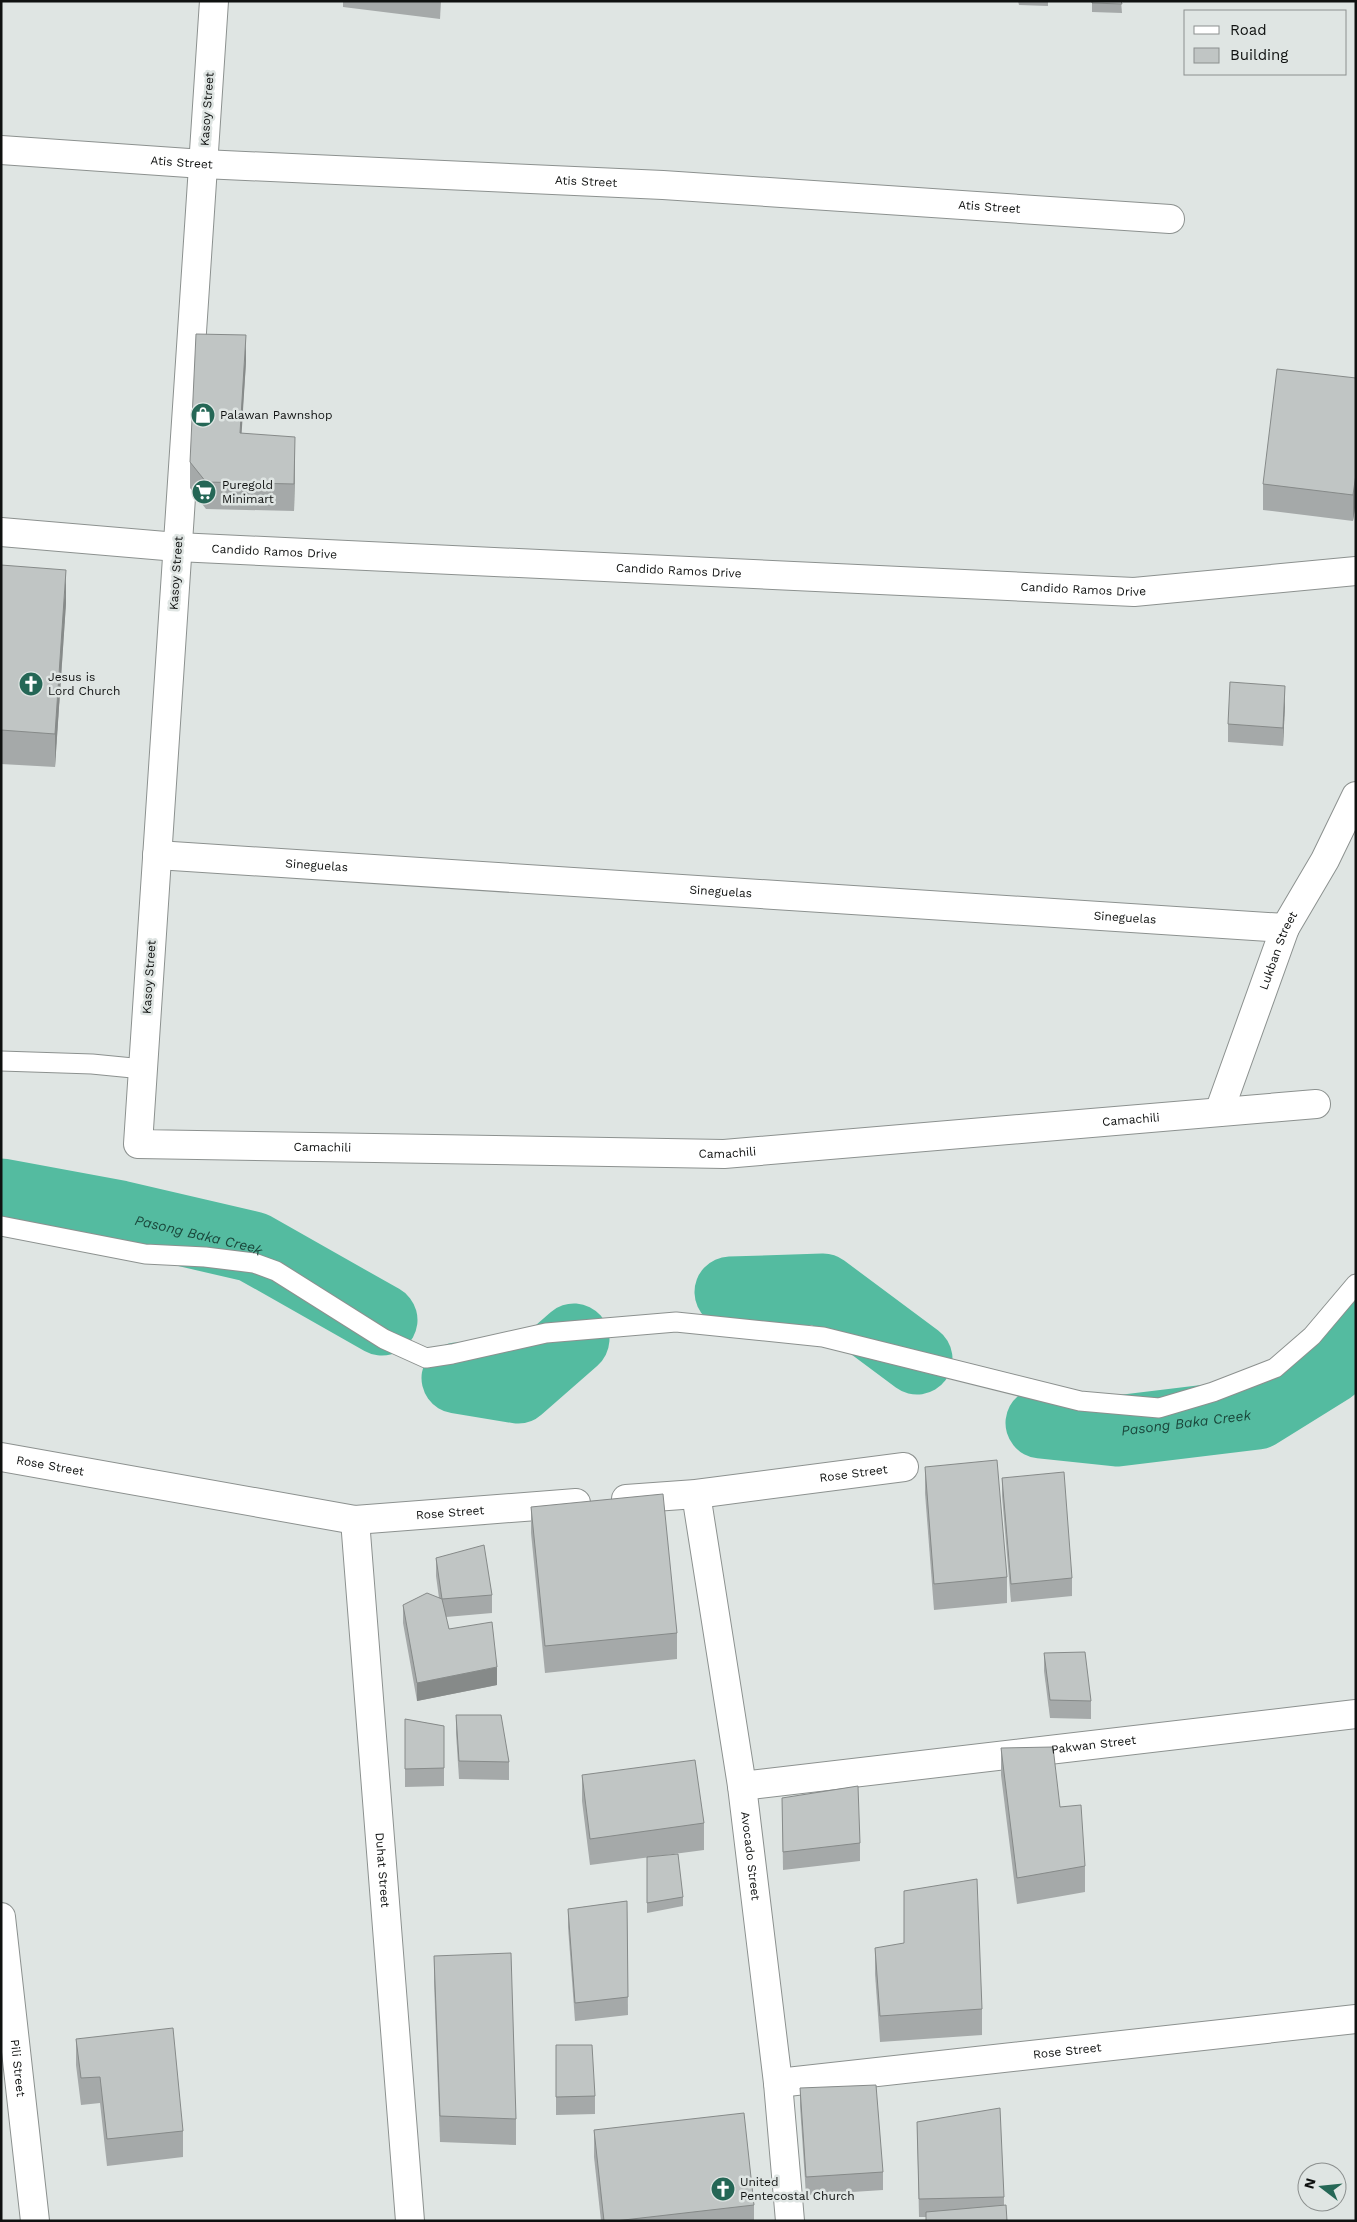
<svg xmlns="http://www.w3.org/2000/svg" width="1357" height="2222" font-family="'Work Sans',sans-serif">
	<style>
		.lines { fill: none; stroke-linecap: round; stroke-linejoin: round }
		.river { stroke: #54bba0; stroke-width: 71 }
		.service-casing { stroke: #8c918f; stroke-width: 21 }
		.minor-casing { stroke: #8c918f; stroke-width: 30 }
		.service { stroke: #fff; stroke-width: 19 }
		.minor { stroke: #fff; stroke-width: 28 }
		.wall { fill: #a5a9a9 }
		.shaded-wall { fill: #868a89 }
		.building { fill: #c0c5c4; stroke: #868a89 }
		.labels { text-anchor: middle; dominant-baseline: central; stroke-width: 5; stroke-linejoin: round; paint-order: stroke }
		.street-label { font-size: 12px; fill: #0f1110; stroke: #dfe5e3 }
		.poi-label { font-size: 12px; fill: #0f1110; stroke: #dfe5e3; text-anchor: start }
		.water-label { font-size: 14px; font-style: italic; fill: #1a473b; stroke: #dfe5e3 }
	</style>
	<rect width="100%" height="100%" fill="#dfe5e3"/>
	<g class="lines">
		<g class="river">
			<path id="s1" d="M1 1194 120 1216 253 1247 382 1320"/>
			<path d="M730 1292 823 1289 917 1359"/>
			<path d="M457 1378 518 1388 574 1339"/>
			<path id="s2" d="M1041 1423 1117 1431 1257 1414 1331 1368 1356 1327"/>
		</g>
		<defs>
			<g id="service">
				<path d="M1 1061 92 1064 143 1069"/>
				<path d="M1 1226 145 1254 205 1257 254 1263 276 1271 384 1339 426 1358 452 1354 546 1333 676 1322 823 1337 1080 1401 1159 1408 1213 1392 1275 1368 1312 1336 1356 1284"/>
			</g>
			<g id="minor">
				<path id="s3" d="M214 1 138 1144 724 1154 1316 1104"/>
				<path id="s4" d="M1 150 203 164 663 185 1170 219"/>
				<path id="s5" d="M1 532 177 547 1134 592 1356 571"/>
				<path id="s6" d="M157 855 1285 928"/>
				<path id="s7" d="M1219 1112 1285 928 1325 860 1356 796"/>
				<path id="s8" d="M1 1457 355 1520 576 1503"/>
				<path id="s9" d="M696 1494 742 1786 778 2083 790 2221"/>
				<path id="s10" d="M626 1499 696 1494 904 1467"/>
				<path id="s11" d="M355 1520 410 2221"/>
				<path id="s12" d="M742 1786 1356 1714"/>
				<path id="s13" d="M1 1917 35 2221"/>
				<path id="s14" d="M778 2083 1356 2019"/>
			</g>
		</defs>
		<use href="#service" class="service-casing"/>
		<use href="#minor" class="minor-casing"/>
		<use href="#service" class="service"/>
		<use href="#minor" class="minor"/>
	</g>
	<g class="wall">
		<path d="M343 1H441L440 19 343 7Z"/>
		<path d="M1018 1H1048V6L1019 5Z"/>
		<path d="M1092 1H1121L1122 13 1092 12Z"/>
		<path d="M246 362 241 433 295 463 294 511 206 509 190 488V462Z"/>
		<path d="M1356 378V501L1353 521 1263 510V484Z"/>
		<path d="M1 565 66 603 55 767 1 764Z"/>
		<path d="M1285 704 1283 746 1228 742V724Z"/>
		<path d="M925 1467 1007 1577V1603L934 1610 925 1493Z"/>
		<path d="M1002 1478 1072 1578V1596L1011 1602 1002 1496Z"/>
		<path d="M531 1507 677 1633V1659L545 1673 531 1533Z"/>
		<path d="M436 1558 492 1595V1613L446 1617 449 1629 497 1685 417 1701 403 1623V1605L439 1598 436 1576Z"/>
		<path d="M1044 1653 1091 1701V1719L1050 1718 1044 1671Z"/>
		<path d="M456 1715 509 1762V1780L459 1779 456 1733Z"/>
		<path d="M405 1719 444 1726V1786L405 1787Z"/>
		<path d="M1001 1748 1060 1807 1085 1866V1892L1017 1904 1001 1775Z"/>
		<path d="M582 1775 704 1823V1850L590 1865 582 1801Z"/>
		<path d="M782 1798 860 1843V1861L783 1870Z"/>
		<path d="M647 1857 683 1897V1906L647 1913Z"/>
		<path d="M627 1901 628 2015 575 2021 568 1927V1909Z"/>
		<path d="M875 1948 982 2009V2035L880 2042 875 1974Z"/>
		<path d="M434 1956 516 2119V2145L440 2142 434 1982Z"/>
		<path d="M76 2039 183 2131V2157L107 2166 100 2103 81 2105 76 2065Z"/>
		<path d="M556 2045 595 2096V2114L556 2115Z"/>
		<path d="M800 2088 883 2172V2190L806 2195 800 2106Z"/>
		<path d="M917 2122 1004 2197V2205L1007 2221H926V2217H919Z"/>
		<path d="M594 2130 754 2205V2221H601L594 2157Z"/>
	</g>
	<g class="shaded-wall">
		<path d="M246 335V362L240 459V433Z"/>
		<path d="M295 437V463L294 511V484Z"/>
		<path d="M1356 474V501L1353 521V495Z"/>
		<path d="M66 570V603L55 767V734Z"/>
		<path d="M1285 686V704L1283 746V728Z"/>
		<path d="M497 1667V1685L417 1701V1683Z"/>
	</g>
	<g class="building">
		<path d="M1092 1H1121L1122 4 1092 3Z"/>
		<path d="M196 334 246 335 240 433 295 437 294 484 206 482 190 462Z"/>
		<path d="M1277 369 1356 378V474L1353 495 1263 484Z"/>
		<path d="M1 565 66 570 55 734 1 730Z"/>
		<path d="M1230 682 1285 686 1283 728 1228 724Z"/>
		<path d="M997 1460 1007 1577 934 1584 925 1467Z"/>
		<path d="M1064 1472 1072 1578 1011 1584 1002 1478Z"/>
		<path d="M663 1494 677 1633 545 1646 531 1507Z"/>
		<path d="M484 1545 492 1595 442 1599 436 1558Z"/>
		<path d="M427 1593 442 1599 449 1629 492 1622 497 1667 417 1683 403 1605Z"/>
		<path d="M1085 1652 1091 1701 1050 1700 1044 1653Z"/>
		<path d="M456 1715H501L509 1762 459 1761Z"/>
		<path d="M405 1719 444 1726V1768L405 1769Z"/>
		<path d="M1053 1747 1060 1807 1081 1805 1085 1866 1017 1878 1001 1748Z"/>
		<path d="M695 1760 704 1823 590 1839 582 1775Z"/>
		<path d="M858 1786 860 1843 783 1852 782 1798Z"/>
		<path d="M678 1854 683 1897 647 1903V1857Z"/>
		<path d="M977 1879 982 2009 880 2016 875 1948 904 1943V1891Z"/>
		<path d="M627 1901 628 1997 575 2003 568 1909Z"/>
		<path d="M511 1953 516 2119 440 2116 434 1956Z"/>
		<path d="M173 2028 183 2131 107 2139 100 2077 81 2078 76 2039Z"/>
		<path d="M556 2045H592L595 2096 556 2097Z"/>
		<path d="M876 2085 883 2172 806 2177 800 2088Z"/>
		<path d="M1000 2108 1004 2197 919 2199 917 2122Z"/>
		<path d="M744 2113 754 2205 615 2221H604L594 2130Z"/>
		<path d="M1006 2205 1007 2221H926V2212Z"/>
	</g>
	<defs>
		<symbol id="shop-disc" viewBox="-11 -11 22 22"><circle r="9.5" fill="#256756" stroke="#dfe5e3"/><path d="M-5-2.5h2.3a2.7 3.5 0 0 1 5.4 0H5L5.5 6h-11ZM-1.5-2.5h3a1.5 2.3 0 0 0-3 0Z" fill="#fff"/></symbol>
		<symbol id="supermarket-disc" viewBox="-11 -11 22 22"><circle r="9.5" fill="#256756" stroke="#dfe5e3"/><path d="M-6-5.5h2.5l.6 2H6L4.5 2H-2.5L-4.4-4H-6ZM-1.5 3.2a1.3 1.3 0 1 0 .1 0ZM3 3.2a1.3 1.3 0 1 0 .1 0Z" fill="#fff"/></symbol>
		<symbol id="church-disc" viewBox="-11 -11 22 22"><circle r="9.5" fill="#256756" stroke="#dfe5e3"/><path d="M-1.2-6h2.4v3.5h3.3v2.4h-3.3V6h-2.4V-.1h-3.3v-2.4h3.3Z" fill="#fff"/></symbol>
	</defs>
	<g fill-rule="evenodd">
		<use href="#shop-disc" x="189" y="401" width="28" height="28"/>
		<use href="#supermarket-disc" x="190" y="478" width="28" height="28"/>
		<use href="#church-disc" x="17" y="670" width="28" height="28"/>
		<use href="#church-disc" x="709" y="2175" width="28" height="28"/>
	</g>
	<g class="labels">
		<g class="street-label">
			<text transform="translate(207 109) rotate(-86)">Kasoy Street</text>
			<text stroke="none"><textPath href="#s4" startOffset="181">Atis Street</textPath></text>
			<text stroke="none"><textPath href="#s4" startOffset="586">Atis Street</textPath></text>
			<text stroke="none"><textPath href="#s4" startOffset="990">Atis Street</textPath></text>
			<text stroke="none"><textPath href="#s5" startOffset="274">Candido Ramos Drive</textPath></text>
			<text stroke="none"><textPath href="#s5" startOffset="679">Candido Ramos Drive</textPath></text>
			<text transform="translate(176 573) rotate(-86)">Kasoy Street</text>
			<text stroke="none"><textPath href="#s5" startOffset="1084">Candido Ramos Drive</textPath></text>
			<text stroke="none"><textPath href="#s6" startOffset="160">Sineguelas</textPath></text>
			<text stroke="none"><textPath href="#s6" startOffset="565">Sineguelas</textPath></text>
			<text stroke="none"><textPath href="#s6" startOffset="970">Sineguelas</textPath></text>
			<text stroke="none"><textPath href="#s7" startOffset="172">Lukban Street</textPath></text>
			<text transform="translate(149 977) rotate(-86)">Kasoy Street</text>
			<text stroke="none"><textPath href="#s3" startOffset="2140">Camachili</textPath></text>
			<text stroke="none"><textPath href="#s3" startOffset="1330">Camachili</textPath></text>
			<text stroke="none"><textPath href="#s3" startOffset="1735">Camachili</textPath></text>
			<text stroke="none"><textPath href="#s8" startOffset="50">Rose Street</textPath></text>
			<text stroke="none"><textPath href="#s10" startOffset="229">Rose Street</textPath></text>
			<text stroke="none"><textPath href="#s8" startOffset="455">Rose Street</textPath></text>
			<text stroke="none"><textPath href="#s12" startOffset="354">Pakwan Street</textPath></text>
			<text stroke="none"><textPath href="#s9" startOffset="366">Avocado Street</textPath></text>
			<text stroke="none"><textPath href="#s11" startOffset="351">Duhat Street</textPath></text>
			<text stroke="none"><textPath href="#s14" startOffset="291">Rose Street</textPath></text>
			<text stroke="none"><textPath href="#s13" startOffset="152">Pili Street</textPath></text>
		</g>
		<g class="poi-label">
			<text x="220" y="415">Palawan Pawnshop</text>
			<text x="222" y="485">Puregold<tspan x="222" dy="14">Minimart</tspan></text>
			<text x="48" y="677">Jesus is<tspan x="48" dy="14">Lord Church</tspan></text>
			<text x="740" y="2182">United<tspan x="740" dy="14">Pentecostal Church</tspan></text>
		</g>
		<g class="water-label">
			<text stroke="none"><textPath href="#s1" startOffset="202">Pasong Baka Creek</textPath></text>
			<text stroke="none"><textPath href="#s2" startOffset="146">Pasong Baka Creek</textPath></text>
		</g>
	</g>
	<rect width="1357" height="2222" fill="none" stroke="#0f1110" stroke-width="5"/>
	<rect x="1184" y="10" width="162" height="65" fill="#dfe5e3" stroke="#8c908f"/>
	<rect x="1194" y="26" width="25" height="8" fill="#ffffff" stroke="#8c908f"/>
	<text x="1230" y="35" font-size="15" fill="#0f1110">Road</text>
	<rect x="1194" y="48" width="25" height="15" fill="#c0c5c4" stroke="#8c908f"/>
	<text x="1230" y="60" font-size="15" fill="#0f1110">Building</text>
	<g transform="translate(1322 2187) rotate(286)"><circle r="24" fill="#dfe5e3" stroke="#8c908f"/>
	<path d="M0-4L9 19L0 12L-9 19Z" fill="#256756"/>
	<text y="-8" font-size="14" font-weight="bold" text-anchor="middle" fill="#0f1110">N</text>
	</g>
</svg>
